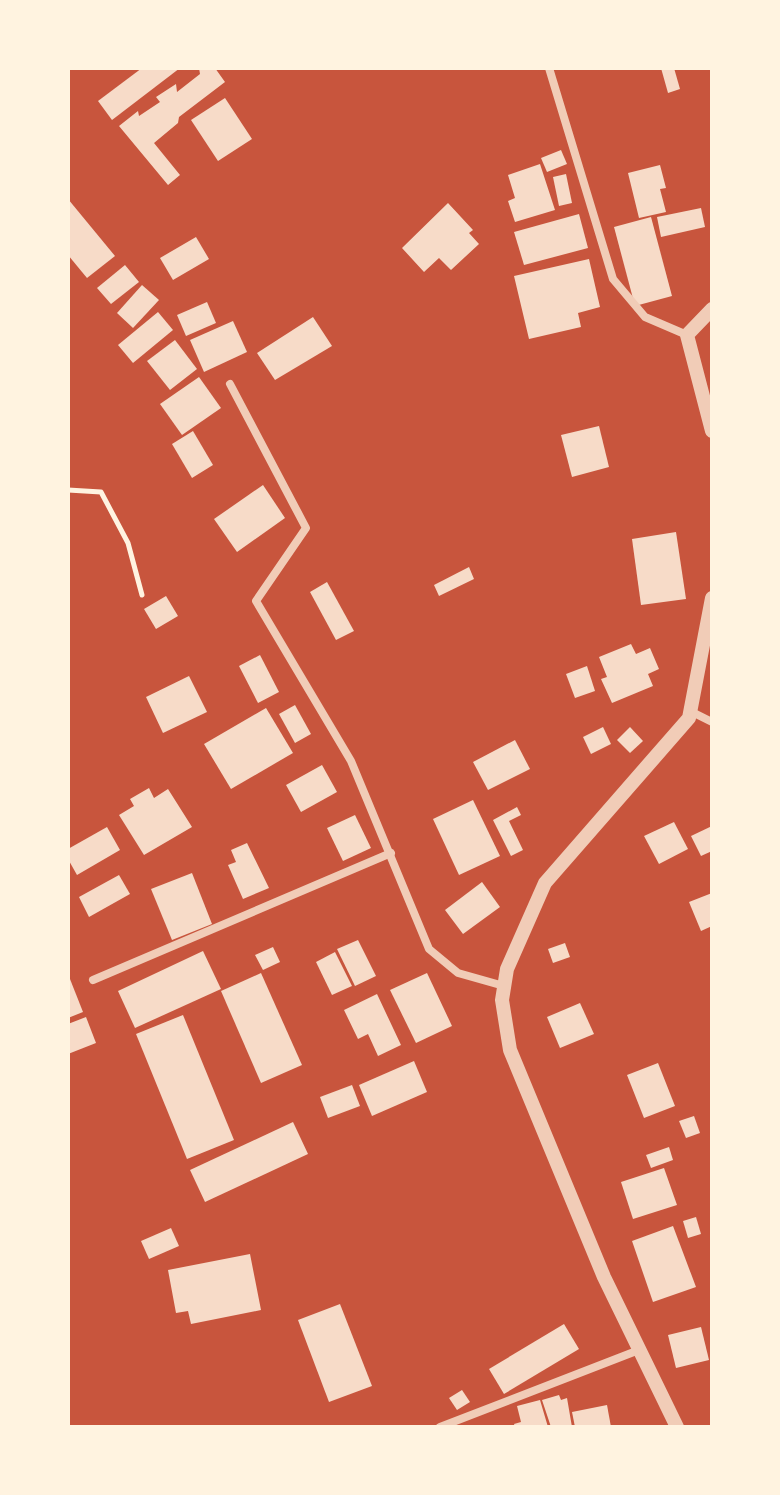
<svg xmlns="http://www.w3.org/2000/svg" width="780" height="1495" font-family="Mulish,sans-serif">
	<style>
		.building { fill: #f7dbc8 }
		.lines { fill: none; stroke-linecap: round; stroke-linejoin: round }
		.path { stroke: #fff3e0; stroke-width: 5 }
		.minor { stroke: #f1ccb7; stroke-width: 8 }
		.tertiary { stroke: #f1ccb7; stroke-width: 14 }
	</style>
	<rect width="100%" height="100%" fill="#c8553d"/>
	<g class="building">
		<path d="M142 68H180L112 120 98 101Z"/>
		<path d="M199 68H215L225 82 179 117 178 123 154 143 180 175 168 185 119 126 138 111 139 116 160 102 156 97 176 84 177 92 200 74Z"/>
		<path d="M661 68H674L680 89 668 93Z"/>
		<path d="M225 98 252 139 218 161 191 120Z"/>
		<path d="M561 150 567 164 547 172 541 158Z"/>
		<path d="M540 164 555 210 515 222 508 201 515 198 508 175Z"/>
		<path d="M660 165 666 188 660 189 666 212 639 218 628 173Z"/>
		<path d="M566 174 572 203 559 206 553 177Z"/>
		<path d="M68 199 115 256 87 278 68 255Z"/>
		<path d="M448 203 473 230 469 233 479 244 451 270 439 258 424 272 402 248Z"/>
		<path d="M701 208 705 227 661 237 657 217Z"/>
		<path d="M579 214 588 248 524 265 514 232Z"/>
		<path d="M651 217 672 296 635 306 614 227Z"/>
		<path d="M196 237 209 259 173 280 160 258Z"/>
		<path d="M589 259 600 307 578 313 581 327 529 339 514 276Z"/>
		<path d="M125 265 139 282 111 304 97 288Z"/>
		<path d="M142 285 159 300 133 328 117 313Z"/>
		<path d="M207 302 216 323 186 336 177 315Z"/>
		<path d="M158 312 173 330 133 363 118 345Z"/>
		<path d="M313 317 332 346 275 380 257 353Z"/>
		<path d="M233 321 247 352 204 372 190 340Z"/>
		<path d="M175 340 197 369 170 390 147 361Z"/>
		<path d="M199 377 221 408 182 435 160 404Z"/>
		<path d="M599 426 609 467 572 477 561 435Z"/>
		<path d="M193 431 213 465 192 478 172 444Z"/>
		<path d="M263 485 285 518 237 552 214 519Z"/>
		<path d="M676 532 686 599 641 605 632 539Z"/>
		<path d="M469 567 474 579 439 596 434 585Z"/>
		<path d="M327 582 354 631 336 640 310 592Z"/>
		<path d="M166 596 178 616 156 629 144 609Z"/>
		<path d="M631 644 636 654 650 648 659 669 648 674 653 686 612 703 601 679 607 677 599 657Z"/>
		<path d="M260 655 279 692 258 703 239 666Z"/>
		<path d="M587 666 595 691 575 698 566 674Z"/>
		<path d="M189 676 207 712 163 733 146 697Z"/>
		<path d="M295 705 311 734 295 743 279 714Z"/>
		<path d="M266 708 293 753 231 789 204 744Z"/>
		<path d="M603 727 611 744 591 754 583 737Z"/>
		<path d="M630 727 643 741 630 753 617 740Z"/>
		<path d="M515 740 530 769 488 790 473 762Z"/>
		<path d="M322 765 337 792 301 812 286 785Z"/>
		<path d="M149 788 154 798 168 789 192 827 144 855 119 815 134 806 130 799Z"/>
		<path d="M473 800 500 856 459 875 433 819Z"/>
		<path d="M517 807 521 815 509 821 523 850 511 856 493 820Z"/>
		<path d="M355 815 371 848 343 861 327 828Z"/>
		<path d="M674 822 688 849 659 864 644 836Z"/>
		<path d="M712 826V851L701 856 691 836Z"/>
		<path d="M107 827 120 850 77 875 68 859V849Z"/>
		<path d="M247 843 269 888 243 899 228 865 236 862 231 850Z"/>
		<path d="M192 873 212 924 172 940 151 889Z"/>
		<path d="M119 875 130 894 89 917 79 897Z"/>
		<path d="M482 882 500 907 463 934 445 910Z"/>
		<path d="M712 893V926L701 931 689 902Z"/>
		<path d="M358 940 376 976 355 986 337 949Z"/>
		<path d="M565 943 570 957 553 963 548 949Z"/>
		<path d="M273 947 280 962 263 970 255 955Z"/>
		<path d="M203 951 221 989 135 1028 118 991Z"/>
		<path d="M335 952 352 986 332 995 316 962Z"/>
		<path d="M261 973 302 1065 261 1083 221 991Z"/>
		<path d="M427 973 452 1026 416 1043 390 990Z"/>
		<path d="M68 974 83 1012 68 1018Z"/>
		<path d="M377 994 401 1045 378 1056 368 1034 358 1039 344 1010Z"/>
		<path d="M580 1003 594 1034 560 1048 547 1017Z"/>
		<path d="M183 1015 234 1140 187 1159 136 1034Z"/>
		<path d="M86 1017 96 1043 68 1054V1024Z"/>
		<path d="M414 1061 427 1092 372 1116 359 1085Z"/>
		<path d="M658 1063 675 1106 644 1118 627 1075Z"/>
		<path d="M352 1085 360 1106 328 1118 320 1097Z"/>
		<path d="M694 1116 700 1133 686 1138 679 1121Z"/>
		<path d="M293 1122 308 1154 205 1202 190 1170Z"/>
		<path d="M669 1147 673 1160 651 1168 646 1155Z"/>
		<path d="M664 1168 677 1205 633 1219 621 1182Z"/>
		<path d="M696 1217 701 1234 688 1238 683 1221Z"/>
		<path d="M673 1226 696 1287 653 1302 632 1241Z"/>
		<path d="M171 1228 179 1246 149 1259 141 1241Z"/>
		<path d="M250 1254 261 1310 191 1324 188 1311 176 1313 168 1270Z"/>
		<path d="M340 1304 372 1386 329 1402 298 1320Z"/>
		<path d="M564 1324 579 1349 504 1394 489 1369Z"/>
		<path d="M701 1327 709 1360 676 1368 668 1335Z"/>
		<path d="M462 1390 470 1402 457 1410 449 1398Z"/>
		<path d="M559 1395 561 1400 567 1398 572 1427H551L542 1400Z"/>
		<path d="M540 1400 548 1427H515L514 1424 521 1422 517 1406Z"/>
		<path d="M607 1405 611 1427H575L572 1412Z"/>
	</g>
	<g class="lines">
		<path class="path" d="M68 490 101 492 128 543 142 595"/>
		<g class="minor">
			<path d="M549 68 613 279 645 317 687 335"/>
			<path d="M230 384 306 528 256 601 351 761 429 949 458 973 504 986"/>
			<path d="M690 711 712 722"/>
			<path d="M93 980 391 853"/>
			<path d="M440 1427 639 1350"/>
		</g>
		<g class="tertiary">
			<path d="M712 309 687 335 712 431"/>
			<path d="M677 1427 604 1277 510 1050 502 1000 507 969 545 883 689 718 712 598"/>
		</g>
	</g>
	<rect width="780" height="1495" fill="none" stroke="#fff3e0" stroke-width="140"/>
</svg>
